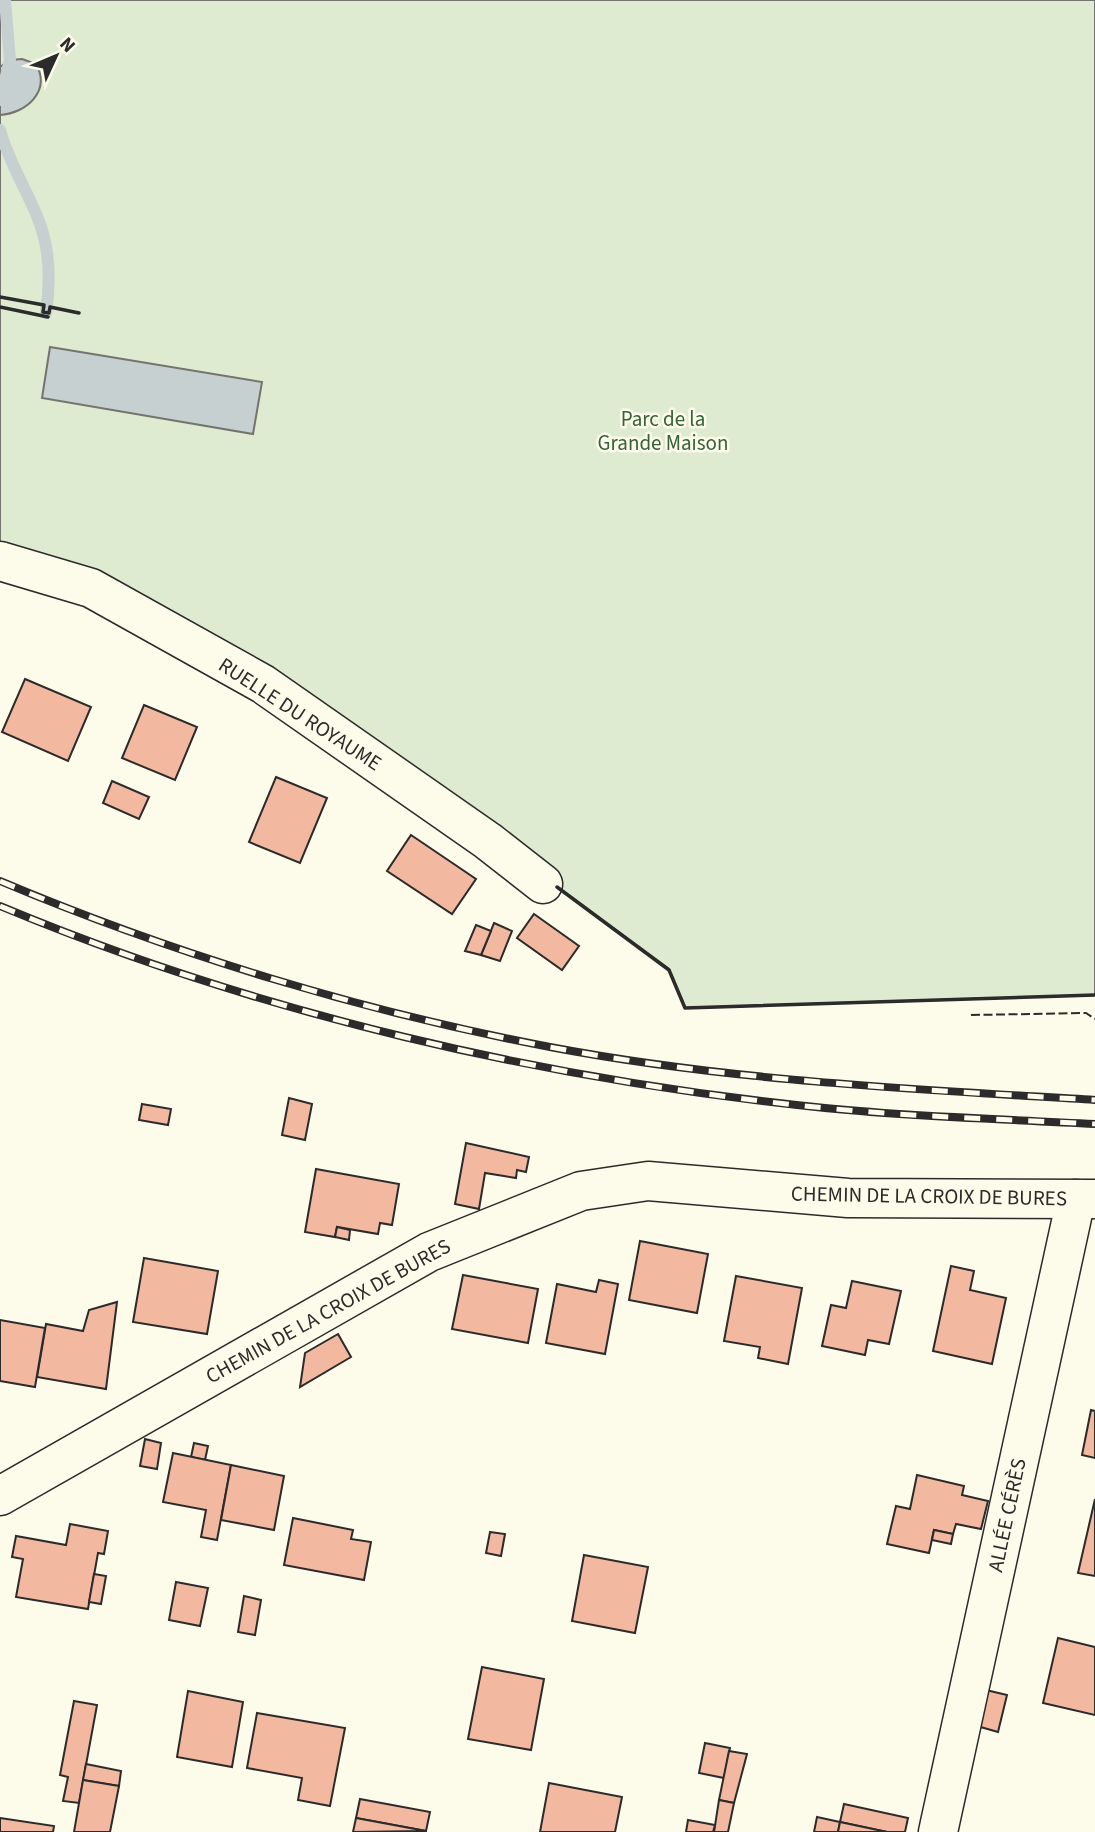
<svg xmlns="http://www.w3.org/2000/svg" width="1095" height="1832" font-family="'Source Sans 3',sans-serif">
	<style>
		.green { fill: #deebd1; stroke: #74746e; stroke-width: 2 }
		.water { fill: #c7d0d0; stroke: #74746e; stroke-width: 2 }
		.lines { fill: none; stroke-linecap: round; stroke-linejoin: round }
		.stream { stroke: #c7d0d0; stroke-width: 12 }
		.building { fill: #f2b8a0; stroke: #2b2b2b; stroke-width: 2 }
		.minor-casing { stroke: #2b2b2b; stroke-width: 41 }
		.minor { stroke: #fdfbea; stroke-width: 38 }
		.rail-casing { stroke: #2b2b2b; stroke-width: 8 }
		.rail { stroke: #fdfbea; stroke-width: 5; stroke-dasharray: 16; stroke-linecap: butt }
		.fence { stroke: #2b2b2b; stroke-width: 2; stroke-dasharray: 9 3.5; stroke-linecap: butt }
		.wall { stroke: #2b2b2b; stroke-width: 3.5 }
		.labels { text-anchor: middle; dominant-baseline: central; stroke-width: 5; stroke-linejoin: round; paint-order: stroke }
		.park-label { font-size: 21px; fill: #34623c; stroke: #fdfbea }
		.street-label { font-size: 21px; fill: #2b2b2b; stroke: #fdfbea }
	</style>
	<rect width="100%" height="100%" fill="#fdfbea"/>
	<path class="green" d="M0 0H1095V995L685 1008 669 969 466 820 0 545Z"/>
	<g class="water">
		<path d="M22 59 36 64C51 91 27 113 0 115V67L10 60Z"/>
		<path d="M50 347 262 382 253 434 42 398Z"/>
	</g>
	<g class="lines">
		<g class="stream">
			<path d="M0 100 10 60 5 0"/>
			<path d="M0 130C8 160 25 187 37 216 50 247 51 280 46 313"/>
		</g>
	</g>
	<g class="building">
		<path d="M25 679 91 707 68 761 2 732Z"/>
		<path d="M144 705 197 727 175 780 122 758Z"/>
		<path d="M276 777 327 798 300 863 249 842Z"/>
		<path d="M112 781 149 797 139 819 103 803Z"/>
		<path d="M411 835 476 879 452 914 387 871Z"/>
		<path d="M534 914 579 946 562 970 517 938Z"/>
		<path d="M494 923 512 931 500 961 481 955Z"/>
		<path d="M476 925 491 931 481 955 465 951Z"/>
		<path d="M289 1098 312 1104 305 1140 282 1135Z"/>
		<path d="M142 1104 171 1109 168 1125 139 1120Z"/>
		<path d="M466 1143 529 1157 526 1172 517 1170 516 1178 485 1173 479 1209 455 1204Z"/>
		<path d="M316 1169 399 1184 392 1225 380 1223 378 1234 337 1227 335 1237 305 1232Z"/>
		<path d="M337 1227 350 1230 349 1240 335 1237Z"/>
		<path d="M640 1241 708 1254 697 1313 629 1300Z"/>
		<path d="M144 1258 218 1271 207 1334 133 1322Z"/>
		<path d="M951 1266 974 1271 970 1290 1006 1298 992 1364 933 1351Z"/>
		<path d="M463 1275 538 1289 528 1343 452 1329Z"/>
		<path d="M736 1276 802 1288 788 1364 758 1358 760 1347 724 1341Z"/>
		<path d="M599 1280 618 1284 605 1354 546 1343 557 1284 596 1292Z"/>
		<path d="M852 1281 901 1291 889 1344 868 1340 865 1355 822 1346 831 1305 846 1308Z"/>
		<path d="M117 1302 106 1389 37 1377 46 1324 83 1331 89 1310Z"/>
		<path d="M0 1320 45 1328 35 1387 0 1381Z"/>
		<path d="M338 1334 351 1357 300 1387 305 1353Z"/>
		<path d="M1091 1410 1095 1411V1458L1082 1455Z"/>
		<path d="M145 1439 161 1443 157 1469 140 1466Z"/>
		<path d="M194 1443 208 1446 205 1460 191 1457Z"/>
		<path d="M173 1453 231 1465 217 1540 201 1537 206 1510 163 1502Z"/>
		<path d="M231 1465 284 1476 274 1530 221 1520Z"/>
		<path d="M917 1475 964 1486 962 1495 988 1501 981 1529 956 1524 953 1534 934 1530 929 1553 887 1544 896 1506 910 1509Z"/>
		<path d="M1095 1499V1576L1078 1573Z"/>
		<path d="M293 1518 353 1530 351 1539 371 1542 364 1580 284 1565Z"/>
		<path d="M70 1524 108 1531 104 1554 98 1553 88 1609 16 1597 23 1559 12 1557 16 1536 66 1545Z"/>
		<path d="M934 1530 953 1534 951 1544 932 1540Z"/>
		<path d="M490 1532 505 1534 501 1556 486 1553Z"/>
		<path d="M584 1555 648 1567 635 1633 572 1621Z"/>
		<path d="M94 1574 106 1576 101 1604 89 1602Z"/>
		<path d="M176 1582 208 1588 200 1626 169 1620Z"/>
		<path d="M244 1596 261 1600 255 1635 238 1632Z"/>
		<path d="M1058 1638 1095 1647V1715L1043 1703Z"/>
		<path d="M482 1667 544 1679 531 1750 468 1739Z"/>
		<path d="M986 1690 1007 1695 998 1732 977 1726Z"/>
		<path d="M188 1691 243 1702 232 1767 177 1757Z"/>
		<path d="M74 1701 97 1705 79 1803 63 1801 68 1777 60 1775Z"/>
		<path d="M257 1713 345 1728 330 1806 298 1800 302 1778 247 1768Z"/>
		<path d="M705 1743 730 1748 724 1778 699 1773Z"/>
		<path d="M729 1751 747 1754 734 1803 719 1800Z"/>
		<path d="M86 1764 121 1771 119 1786 83 1780Z"/>
		<path d="M83 1780 119 1786 110 1832H74Z"/>
		<path d="M549 1783 622 1797 615 1832H540Z"/>
		<path d="M360 1799 430 1812 426 1831 356 1818Z"/>
		<path d="M719 1800 734 1803 728 1832H714Z"/>
		<path d="M844 1804 908 1818 905 1832H887L840 1822Z"/>
		<path d="M817 1817 840 1822 838 1832H814Z"/>
		<path d="M0 1818 54 1826 53 1832H0Z"/>
		<path d="M356 1818 426 1831 353 1832Z"/>
		<path d="M688 1820 715 1825 713 1832H686Z"/>
		<path d="M840 1822 887 1832H838Z"/>
	</g>
	<g class="lines">
		<defs>
			<g id="minor">
				<path d="M0 561 91 588 263 684 488 841 543 884"/>
				<path d="M0 1496 429 1252 581 1191 648 1181 848 1198 1095 1199"/>
				<path d="M938 1832 1076 1199"/>
			</g>
		</defs>
		<use href="#minor" class="minor-casing"/>
		<use href="#minor" class="minor"/>
		<defs>
			<g id="rail">
				<path d="M0 881C173 954 365 1012 550 1047 730 1081 913 1089 1095 1100"/>
				<path d="M0 906C259 1014 545 1080 825 1108 914 1117 1005 1119 1095 1124"/>
			</g>
		</defs>
		<use href="#rail" class="rail-casing"/>
		<use href="#rail" class="rail"/>
		<path class="fence" d="M971 1015 1086 1013 1095 1019"/>
		<g class="wall">
			<path d="M0 297 44 305 43 312 49 313 50 307 79 313"/>
			<path d="M0 307 48 317"/>
			<path d="M557 887 669 970 685 1008 1095 995"/>
		</g>
	</g>
	<g class="labels">
		<g class="park-label">
			<text x="663" y="419">Parc de la<tspan x="663" dy="24">Grande Maison</tspan></text>
		</g>
		<g class="street-label">
			<text transform="translate(300 714) rotate(33)">RUELLE DU ROYAUME</text>
			<text transform="translate(929 1196) rotate(1)">CHEMIN DE LA CROIX DE BURES</text>
			<text transform="translate(328 1311) rotate(-29)">CHEMIN DE LA CROIX DE BURES</text>
			<text transform="translate(1007 1515) rotate(-78)">ALLÉE CÉRÈS</text>
		</g>
	</g>
	<g transform="translate(56 56) rotate(46)" stroke="#fdfbea" stroke-width="5" paint-order="stroke">
	<path d="M0-5L12 26L0 18L-12 26Z" fill="#2b2b2b"/>
	<text y="-10" font-size="19" font-weight="bold" text-anchor="middle" fill="#2b2b2b">N</text>
	</g>
</svg>
